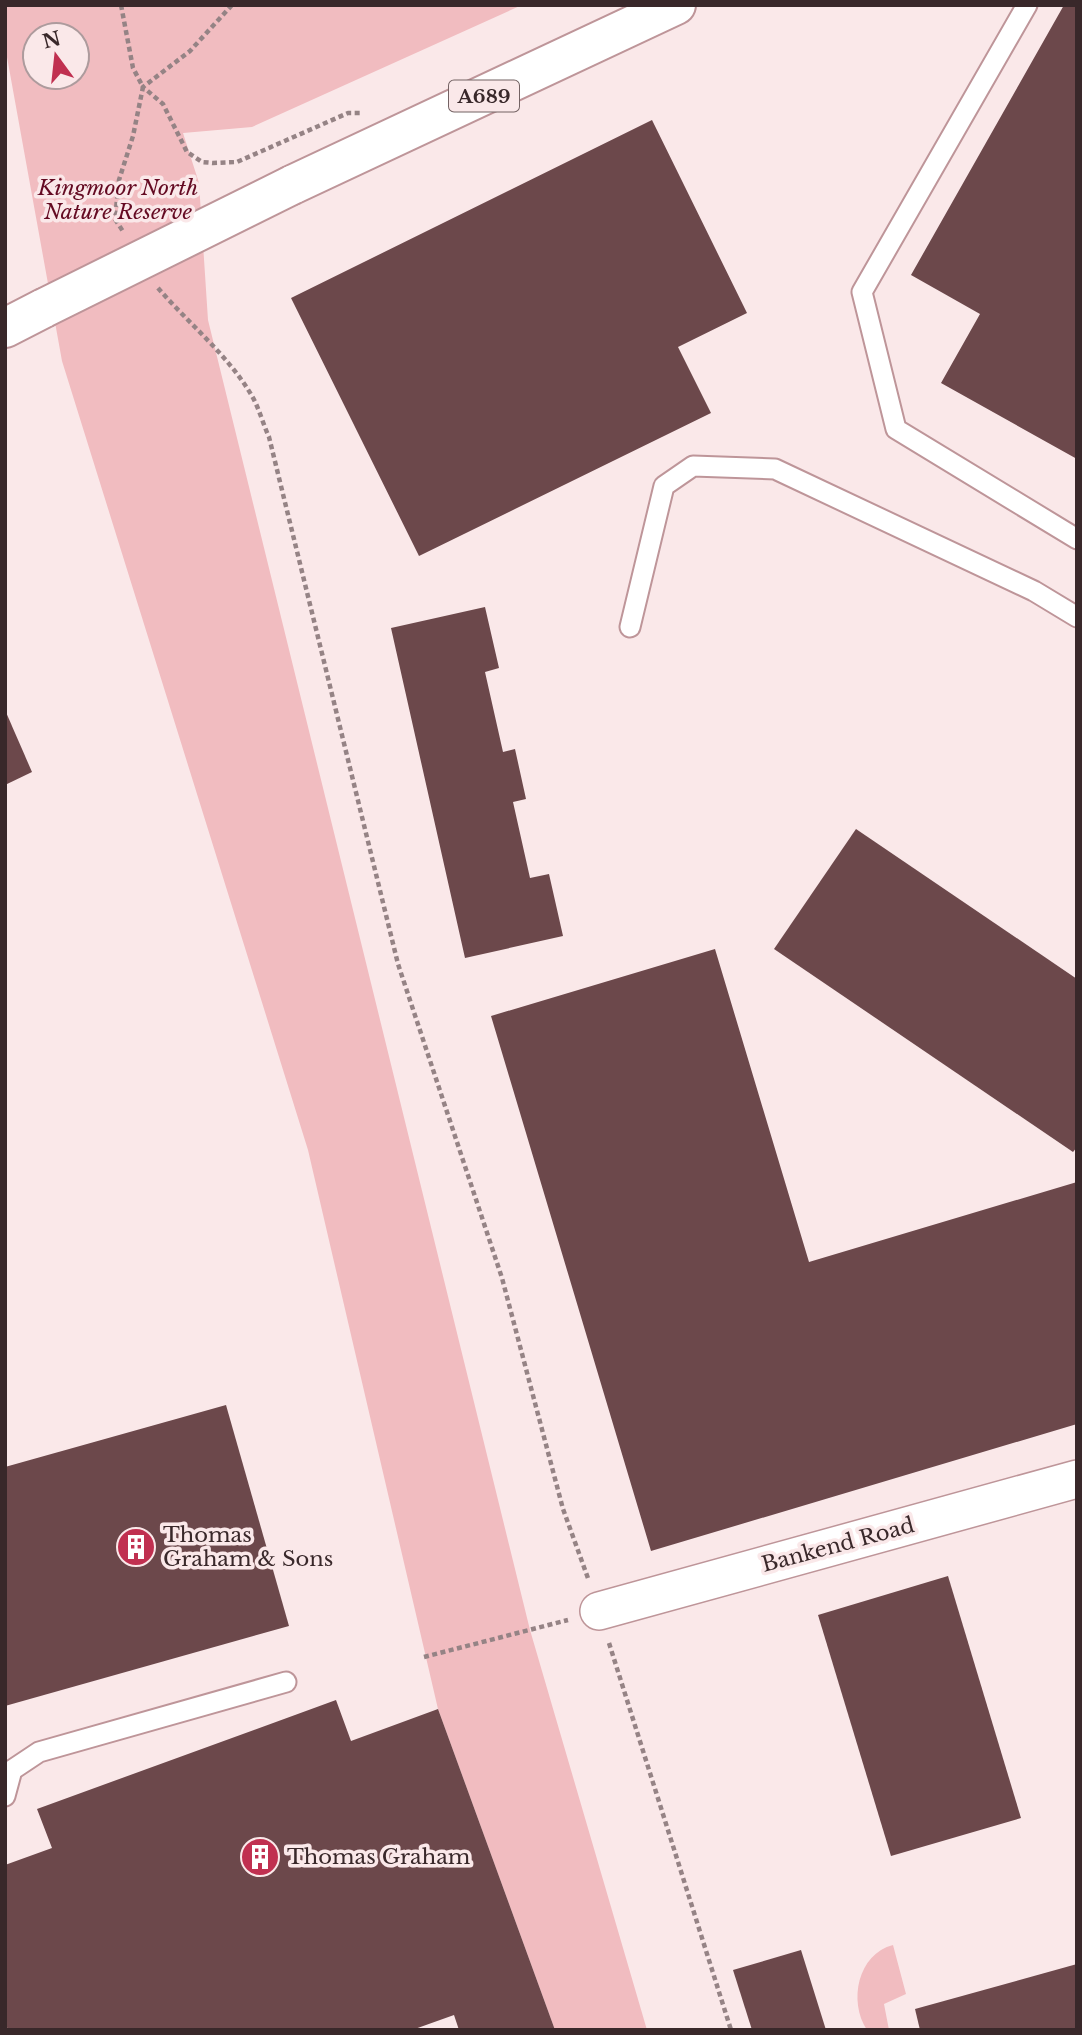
<svg xmlns="http://www.w3.org/2000/svg" width="1082" height="2035" font-family="'Libre Baskerville',serif">
	<style>
		.green { fill: #f1bcc0; fill-rule: evenodd }
		.building { fill: #6c484b }
		.lines { fill: none; stroke-linecap: round; stroke-linejoin: round }
		.service-casing { stroke: #be9599; stroke-width: 23 }
		.minor-casing { stroke: #be9599; stroke-width: 40 }
		.trunk-casing { stroke: #be9599; stroke-width: 42 }
		.path { stroke: #958385; stroke-width: 4.5; stroke-dasharray: 5 3.5; stroke-linecap: butt }
		.service { stroke: #fff; stroke-width: 19 }
		.minor { stroke: #fff; stroke-width: 37 }
		.trunk { stroke: #fff; stroke-width: 38 }
		.trunk-bridge-casing { stroke: #be9599; stroke-width: 42; stroke-linecap: butt }
		.trunk-bridge { stroke: #fff; stroke-width: 38 }
		.labels { text-anchor: middle; dominant-baseline: central; stroke-width: 7; stroke-linejoin: round; paint-order: stroke }
		.shield { fill: #fae8e9; stroke: #736263; stroke-width: 2 }
		.shield-label { font-size: 19px; font-weight: bold; fill: #39282a }
		.park-label { font-size: 21px; font-style: italic; fill: #640a22; stroke: #fae8e9 }
		.poi-label { font-size: 21px; fill: #39282a; stroke: #fae8e9; text-anchor: start }
		.street-label { font-size: 21px; fill: #39282a; stroke: #fae8e9 }
	</style>
	<rect width="100%" height="100%" fill="#fae8e9"/>
	<g class="green">
		<path d="M5 5H522L252 127 183 133 199 183 208 320 530 1630 647 2030H555L438 1709 308 1150 62 361 5 46ZM35 35H77V77H35Z"/>
		<path d="M893 1945 906 1994 884 2004 889 2030H867C848 2001 858 1954 893 1945Z"/>
	</g>
	<g class="building">
		<path d="M1064 5H1077V459L941 383 980 314 911 275Z"/>
		<path d="M652 120 747 313 678 347 711 413 419 556 291 298Z"/>
		<path d="M485 607 499 668 485 672 503 752 515 749 526 799 513 802 530 878 549 874 563 936 465 958 391 628Z"/>
		<path d="M5 710 32 772 5 785Z"/>
		<path d="M856 829 1077 979V1147L1073 1152 774 949Z"/>
		<path d="M715 949 809 1262 1077 1182V1424L651 1551 491 1016Z"/>
		<path d="M226 1405 289 1626 5 1706V1467Z"/>
		<path d="M948 1576 1021 1818 891 1856 818 1615Z"/>
		<path d="M336 1700 351 1741 438 1709 555 2030H459L454 2015 412 2030H8L5 2022V1865L52 1848 37 1809Z"/>
		<path d="M801 1950 826 2030H752L733 1970Z"/>
		<path d="M1077 1964V2030H920L915 2009Z"/>
	</g>
	<g class="lines">
		<defs>
			<g id="service">
				<path d="M1027 5 862 292 896 429 1077 539"/>
				<path d="M630 627 664 486 693 466 775 469 1034 591 1077 617"/>
				<path d="M5 1796 12 1770 39 1752 286 1682"/>
			</g>
			<path id="minor" d="M599 1611 1077 1479"/>
			<g id="trunk">
				<path d="M292 185 676 5"/>
				<path d="M5 328 44 308"/>
			</g>
		</defs>
		<use href="#service" class="service-casing"/>
		<use href="#minor" class="minor-casing"/>
		<use href="#trunk" class="trunk-casing"/>
		<g class="path">
			<path d="M121 5 133 68 143 87 133 136 119 180 115 219 124 233"/>
			<path d="M232 5 190 51 143 87 163 104 187 152 202 162 213 163 237 162 348 113H361"/>
			<path d="M158 288C189 324 228 355 252 396 259 408 263 424 269 437L398 964 502 1278 563 1509 589 1581"/>
			<path d="M609 1643 731 2030"/>
			<path d="M424 1657 568 1620"/>
		</g>
		<use href="#service" class="service"/>
		<use href="#minor" class="minor"/>
		<use href="#trunk" class="trunk"/>
		<defs>
			<path id="trunk-bridge" d="M44 308 292 185"/>
		</defs>
		<use href="#trunk-bridge" class="trunk-bridge-casing"/>
		<use href="#trunk-bridge" class="trunk-bridge"/>
	</g>
	<defs>
		<symbol id="building-disc" viewBox="-11 -11 22 22"><circle r="9.5" fill="#c03050" stroke="#fae8e9"/><path d="M-4-6H4V6H1V3H-1V6H-4ZM-2.5-4.3h1.7v1.8h-1.7ZM.8-4.3h1.7v1.8H.8ZM-2.5-1h1.7V.8h-1.7ZM.8-1h1.7V.8H.8Z" fill="#fff"/></symbol>
	</defs>
	<g fill-rule="evenodd">
		<use href="#building-disc" x="114" y="1525" width="44" height="44"/>
		<use href="#building-disc" x="238" y="1835" width="44" height="44"/>
	</g>
	<g class="labels">
		<rect class="shield" x="449" y="80.5" width="70" height="31" rx="5"/>
		<g class="shield-label">
			<text x="484" y="96">A689</text>
		</g>
		<g class="park-label">
			<text x="118" y="188">Kingmoor North<tspan x="118" dy="24">Nature Reserve</tspan></text>
		</g>
		<g class="poi-label">
			<text x="163" y="1535">Thomas<tspan x="163" dy="24">Graham &amp; Sons</tspan></text>
			<text x="287" y="1857">Thomas Graham</text>
		</g>
		<g class="street-label">
			<text transform="translate(838 1545) rotate(-15)">Bankend Road</text>
		</g>
	</g>
	<rect width="1082" height="2035" fill="none" stroke="#39282a" stroke-width="14"/>
	<g transform="translate(56 56) rotate(345)"><circle r="33" fill="#fae8e9" stroke="#ad9b9d" stroke-width="2"/>
	<path d="M0-5L12 26L0 18L-12 26Z" fill="#c03050"/>
	<text y="-10" font-size="19" font-weight="bold" text-anchor="middle" fill="#39282a">N</text>
	</g>
</svg>
